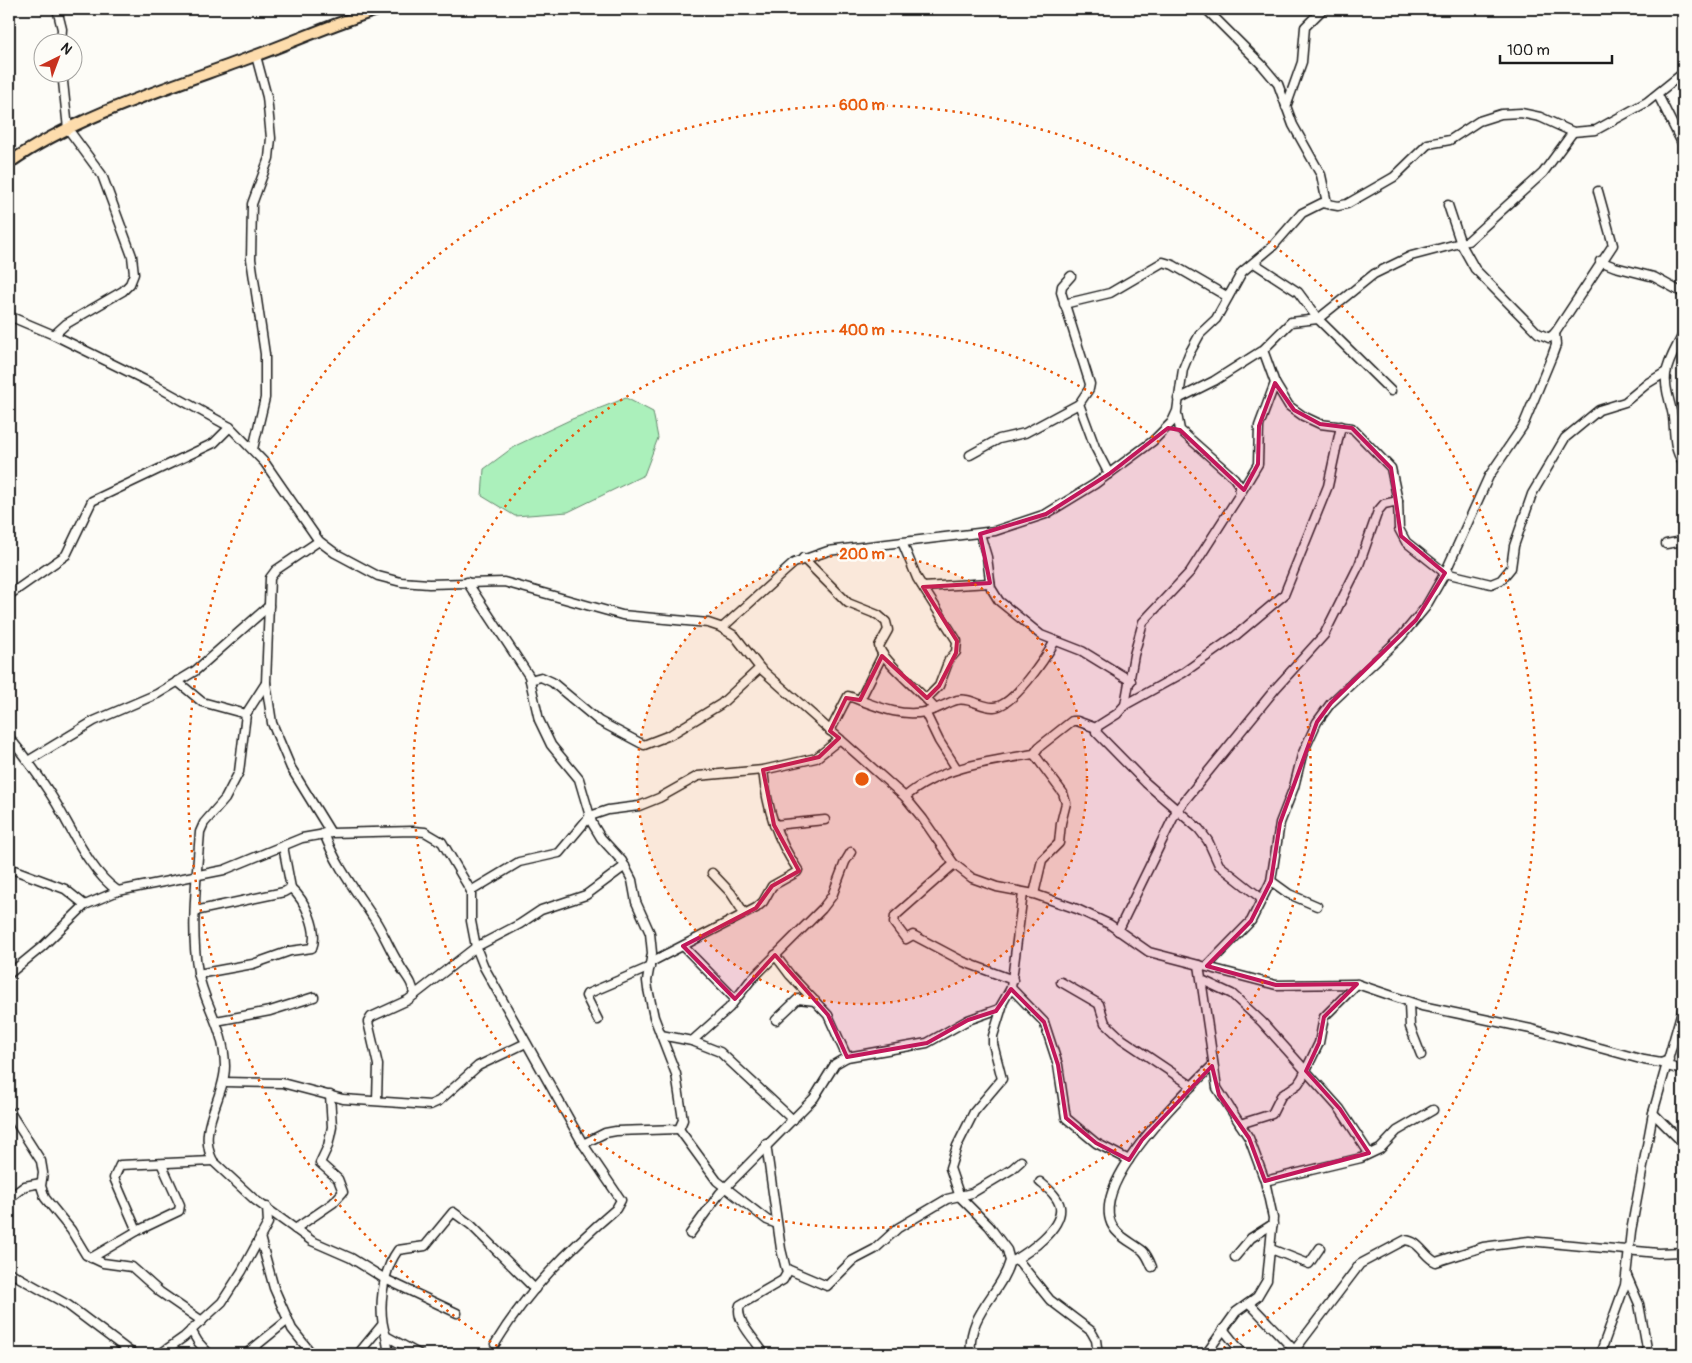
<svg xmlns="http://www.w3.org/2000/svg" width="1692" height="1363" font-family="Pangolin,sans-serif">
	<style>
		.green { fill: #abf0bb; stroke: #64866c }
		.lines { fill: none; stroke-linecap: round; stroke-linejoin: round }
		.minor-casing { stroke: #1c1c1c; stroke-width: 11 }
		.major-casing { stroke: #1c1c1c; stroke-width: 14 }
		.minor { stroke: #fdfcf7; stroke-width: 8 }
		.major { stroke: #fddcac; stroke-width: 10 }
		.marked { fill: #c2185b; fill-opacity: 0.2; stroke: #c2185b; stroke-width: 4; stroke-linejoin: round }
		.ring { fill: none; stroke: #e8590c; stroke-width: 2.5; stroke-dasharray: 2.5 5 }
		.centre { fill: #e8590c; stroke: #fdfcf7; stroke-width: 2.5 }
		.ring-label { font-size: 15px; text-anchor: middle; font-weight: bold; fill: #e8590c; stroke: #fdfcf7; stroke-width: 5; stroke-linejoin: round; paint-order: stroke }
	</style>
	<rect width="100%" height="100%" fill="#fdfcf7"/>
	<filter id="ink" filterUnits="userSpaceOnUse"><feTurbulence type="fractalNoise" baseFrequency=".02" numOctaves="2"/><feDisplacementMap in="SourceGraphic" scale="10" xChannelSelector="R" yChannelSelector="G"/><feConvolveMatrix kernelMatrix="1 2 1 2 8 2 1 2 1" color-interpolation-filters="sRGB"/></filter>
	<g filter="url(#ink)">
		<path class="green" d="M626 398 653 412 658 438 644 475 568 512 515 516 482 496 484 469 515 446 572 419Z"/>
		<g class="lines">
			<defs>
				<g id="minor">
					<path d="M57 9 62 29 61 42"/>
					<path d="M1206 9 1262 65 1278 84 1293 125 1321 175 1327 203"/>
					<path d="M1658 95 1683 145"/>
					<path d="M1286 107 1302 62 1305 27 1323 9"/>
					<path d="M1448 205 1461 244 1475 269 1538 333 1549 338 1555 333 1613 245 1598 191"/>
					<path d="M1600 261 1615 267 1654 277 1683 293"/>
					<path d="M1254 263 1298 292 1318 319 1391 391"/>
					<path d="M1071 276 1062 286 1061 292 1090 384 1089 389 1079 404 1095 447 1109 474"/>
					<path d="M1064 304 1110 293 1163 262 1173 265 1228 297"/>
					<path d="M9 316 54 335 149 382 230 427 265 463 319 541 335 553 378 576 401 582 429 584 504 582 622 615 708 623 720 627 735 636 760 668 905 797 923 819 954 864 972 878 997 887 1034 894 1077 909 1109 924 1149 952 1276 985 1357 984 1422 1006 1531 1029 1644 1060 1661 1063 1669 1060"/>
					<path d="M1683 334C1677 347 1668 360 1666 374 1664 390 1671 402 1673 417 1675 432 1673 449 1683 462"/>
					<path d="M54 335 66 324 123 291 130 284 134 274 132 256 102 175 68 129 62 72"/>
					<path d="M1263 350 1275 383 1289 406 1303 416 1320 424 1352 428 1391 468 1398 501 1399 529 1406 542 1445 573 1491 584 1501 580 1511 568 1514 546 1532 494 1565 438 1599 410 1625 402 1648 383 1666 372"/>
					<path d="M1178 399 1214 381 1263 350 1291 322 1318 319 1374 274 1411 256 1468 241 1543 173 1573 132"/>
					<path d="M1177 414 1180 430 1234 478 1239 485 1240 494 1190 572 1143 622 1134 655 1125 705 1117 714 1098 726 1096 732 1146 783 1199 829 1208 841 1219 865 1262 899"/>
					<path d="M253 449 265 398V354L251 259 252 204 269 158 271 138 267 97 256 56"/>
					<path d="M970 455 999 439 1025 433 1079 404"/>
					<path d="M1240 494 1258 464 1259 426 1275 383"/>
					<path d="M980 534 987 557 991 588 999 601 1041 635 1082 651 1131 681"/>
					<path d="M319 541 276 570 270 578 266 683 272 723 291 768 331 833"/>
					<path d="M902 542 917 578 957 641 956 652 949 660 939 686 927 698"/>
					<path d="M1666 544 1683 541"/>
					<path d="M803 558 848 603 878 615 886 622 888 630 879 646C880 659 924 694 935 709"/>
					<path d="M467 582 529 676 539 720 551 745 579 779 592 823 601 838 622 861 632 880 636 902 650 933 652 953 647 981 648 989 654 1017 676 1074 683 1120 679 1129 616 1131 605 1133 583 1144"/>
					<path d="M923 587 990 583"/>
					<path d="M9 595 66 555 92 501 214 443 230 427"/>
					<path d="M722 628 794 563 828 551 995 531 1046 514 1095 484 1153 441 1172 422 1177 411 1183 369 1189 354 1200 334 1216 319 1242 272 1273 246 1302 213 1322 203 1338 206 1347 204 1394 177 1428 144 1450 140 1479 121 1501 114 1521 113 1540 117 1573 132 1596 130 1647 102 1683 73"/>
					<path d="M530 680 541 677 552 682 599 721 644 745 670 735 721 704 760 668"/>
					<path d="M177 681 202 702 246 714"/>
					<path d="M266 683 246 714 239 772 225 799 204 823 200 832C197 874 190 931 198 972 205 1007 224 1026 225 1066 225 1098 196 1128 213 1161L255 1200 312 1241 351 1258 385 1279 457 1313"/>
					<path d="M860 700 882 656"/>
					<path d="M1125 705 1183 673 1234 637 1284 595 1328 486 1341 426"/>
					<path d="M925 712 939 741 957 769"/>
					<path d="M830 731 848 696C875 705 896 717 925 712 937 710 946 703 957 700 970 697 982 708 994 707 1014 706 1046 657 1055 641"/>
					<path d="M9 737C26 758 42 780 56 803 72 830 91 873 118 891"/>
					<path d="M28 761 94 721 157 694 195 671 269 606"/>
					<path d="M905 797C940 767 990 761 1034 754L1039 747 1072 721H1077L1096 728"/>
					<path d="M774 825 825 820"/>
					<path d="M324 833C336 866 356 891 375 920 384 934 390 950 399 964 405 976 413 981 414 995"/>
					<path d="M954 864 895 916 894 923 906 939 913 935 964 962 1013 980"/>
					<path d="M9 868 65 889 85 905"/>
					<path d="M712 873 731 893 744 913"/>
					<path d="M1271 881 1289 894 1317 906"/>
					<path d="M471 891 519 862 559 853 590 816 608 810 639 806 659 798 698 776 763 770"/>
					<path d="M1034 894 1042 860 1059 843 1061 823 1066 803 1063 793 1034 754"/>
					<path d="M195 911 284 892 291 888 283 846"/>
					<path d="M1118 931 1177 810 1276 688 1324 635 1359 565 1378 511 1384 504 1398 501"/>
					<path d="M683 946 735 999"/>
					<path d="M775 955 790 975 828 1015 847 1057"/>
					<path d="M651 962 756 908 763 902 772 886 797 872 798 870C776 838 767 809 763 770L816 758 840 739"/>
					<path d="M1199 965 1217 1088 1249 1138 1265 1181 1273 1218 1267 1280 1257 1297 1236 1312 1206 1354"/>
					<path d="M1207 966 1251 921 1271 881 1280 823 1294 787 1302 755 1317 722 1331 703 1400 638 1425 608 1445 573 1489 476 1523 426 1552 356 1556 345 1555 333"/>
					<path d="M9 974 43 946 85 905 118 891 224 870 302 838 331 833 413 831 425 832 442 842 465 881 471 891V921L476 947 484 967 583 1144 621 1200 616 1209C569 1249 527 1291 495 1344"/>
					<path d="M198 974 253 964 290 951 312 948C319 930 305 900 291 888"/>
					<path d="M1202 980 1232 994 1262 1022 1340 1109 1369 1153"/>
					<path d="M1061 982 1099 1004 1105 1023 1122 1039 1192 1086"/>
					<path d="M1011 988 1044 1022 1058 1065 1066 1118 1096 1143 1129 1160"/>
					<path d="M1409 1003 1410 1027 1421 1055"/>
					<path d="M598 1020 586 996 587 994 650 967"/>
					<path d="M776 1020 798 999 815 1001"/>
					<path d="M216 1021 270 1011 314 997"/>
					<path d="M661 1035 692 1041 720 1052 793 1120"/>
					<path d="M692 1041 729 1008 750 981 822 909 832 896 845 862 851 852"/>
					<path d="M1667 1066 1683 1070"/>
					<path d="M224 1082 282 1083 343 1099 430 1105 439 1101 478 1066 526 1043"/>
					<path d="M377 1100 378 1065 368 1022 371 1017 408 1000 476 947 520 924 541 910 586 895 625 866"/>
					<path d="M9 1111 41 1161 43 1173 41 1186 45 1198 71 1230 86 1255 103 1263 132 1267 160 1292 202 1321"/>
					<path d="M1653 1113 1683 1143"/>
					<path d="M1240 1124 1272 1114 1281 1096 1298 1084 1302 1078 1319 1043 1324 1017 1357 984"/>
					<path d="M679 1129 717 1181 767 1220 777 1224"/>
					<path d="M1265 1181 1361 1158 1380 1149 1397 1131 1433 1110"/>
					<path d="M9 1198 25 1186 41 1183"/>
					<path d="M295 1229 333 1203 343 1192 338 1179 320 1163 328 1146 332 1127 330 1095"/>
					<path d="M137 1231 114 1178 120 1165 213 1161"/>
					<path d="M690 1234 720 1193 814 1098 835 1064 847 1057 927 1043 968 1020 999 1009 1011 988 1023 893"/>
					<path d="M260 1237 274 1288 292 1329 312 1354"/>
					<path d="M1271 1249 1309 1264 1320 1248"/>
					<path d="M1235 1257 1251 1238 1273 1224"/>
					<path d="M91 1258 137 1231 179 1211 180 1205 162 1165"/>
					<path d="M1017 1259 1050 1300 1091 1331 1096 1340 1098 1354"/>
					<path d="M1013 1261C1029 1252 1063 1228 1060 1207 1058 1196 1047 1188 1040 1182"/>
					<path d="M1152 1267C1150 1262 1147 1255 1143 1251 1132 1242 1114 1235 1110 1220 1097 1177 1183 1094 1212 1066"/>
					<path d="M787 1269 827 1286 852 1261 875 1249 898 1228 947 1199 972 1193 1012 1169 1021 1161"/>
					<path d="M9 1272 68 1305 133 1354"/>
					<path d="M1627 1276 1639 1304 1648 1354"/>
					<path d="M1250 1304 1298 1354"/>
					<path d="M1223 1329 1243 1354"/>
					<path d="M191 1330 198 1342 209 1354"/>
					<path d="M386 1336 389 1354"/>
					<path d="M1294 1351 1360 1264 1405 1240C1420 1241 1424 1257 1436 1262L1483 1247 1529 1241 1658 1253 1683 1252"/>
					<path d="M160 1354 184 1337 222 1302 242 1271 268 1223 267 1207"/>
					<path d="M246 1354 288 1320"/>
					<path d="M358 1354 382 1325"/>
					<path d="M419 1354 386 1336C377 1311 382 1272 398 1250L425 1246 453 1212 471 1225 535 1289"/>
					<path d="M764 1354C757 1341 734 1321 740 1305L783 1280 787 1273 781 1249 766 1144"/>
					<path d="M971 1354C967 1313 1000 1296 1010 1261L1007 1250 989 1226 960 1197 950 1168 957 1146 974 1112 1002 1079 993 1044V1036L1002 1007"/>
					<path d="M1600 1354 1625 1285 1631 1231 1653 1113 1683 1007"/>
				</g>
				<path id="major" d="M9 163C75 116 173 86 249 58 294 42 336 22 381 9"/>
			</defs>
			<use href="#minor" class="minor-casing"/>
			<use href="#major" class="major-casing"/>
			<use href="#minor" class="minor"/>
			<use href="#major" class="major"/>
		</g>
	</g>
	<path class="marked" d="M1275 383 1294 410 1320 424 1352 428 1391 468 1401 536 1445 573 1416 620 1331 703 1317 722 1280 823 1271 881 1251 921 1207 966 1276 985 1357 984 1324 1017 1319 1043 1306 1071 1340 1109 1369 1153 1265 1181 1249 1138 1219 1095 1212 1066 1142 1140 1129 1160 1096 1143 1066 1118 1058 1065 1044 1022 1011 989 996 1011 968 1020 927 1043 847 1057 828 1015 775 955 735 999 683 946 756 908 772 886 799 871 774 825 763 770 819 757 839 738 830 731 846 698 860 700 882 656 927 698 939 686 956 653 957 641 923 587 990 583 980 534 1046 514 1109 474 1168 428 1180 430 1244 490 1258 464 1259 426Z"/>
	<circle cx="862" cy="779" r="225" fill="#e8590c" fill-opacity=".12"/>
	<g class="ring">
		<circle cx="862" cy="779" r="225"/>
		<circle cx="862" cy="779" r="449"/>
		<path d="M510 1354A674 674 0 1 1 1214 1354"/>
	</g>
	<circle cx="862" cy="779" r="8" class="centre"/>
	<g class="ring-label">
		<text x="862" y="110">600 m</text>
		<text x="862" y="335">400 m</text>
		<text x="862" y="559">200 m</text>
	</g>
	<rect width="1692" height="1363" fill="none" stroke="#fdfcf7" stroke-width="30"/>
	<rect x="15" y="15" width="1662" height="1333" fill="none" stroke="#1c1c1c" stroke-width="2" filter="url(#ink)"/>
	<g transform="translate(58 58) rotate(42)"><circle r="24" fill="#fdfcf7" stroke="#a3a29f"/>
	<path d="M0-4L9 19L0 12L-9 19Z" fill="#c8321e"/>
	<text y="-8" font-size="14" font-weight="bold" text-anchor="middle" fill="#1c1c1c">N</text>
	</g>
	<path d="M1500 55v8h112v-8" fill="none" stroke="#1c1c1c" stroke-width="2.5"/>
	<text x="1507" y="55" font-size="15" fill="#1c1c1c" stroke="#fdfcf7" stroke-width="4" paint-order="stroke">100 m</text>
</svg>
